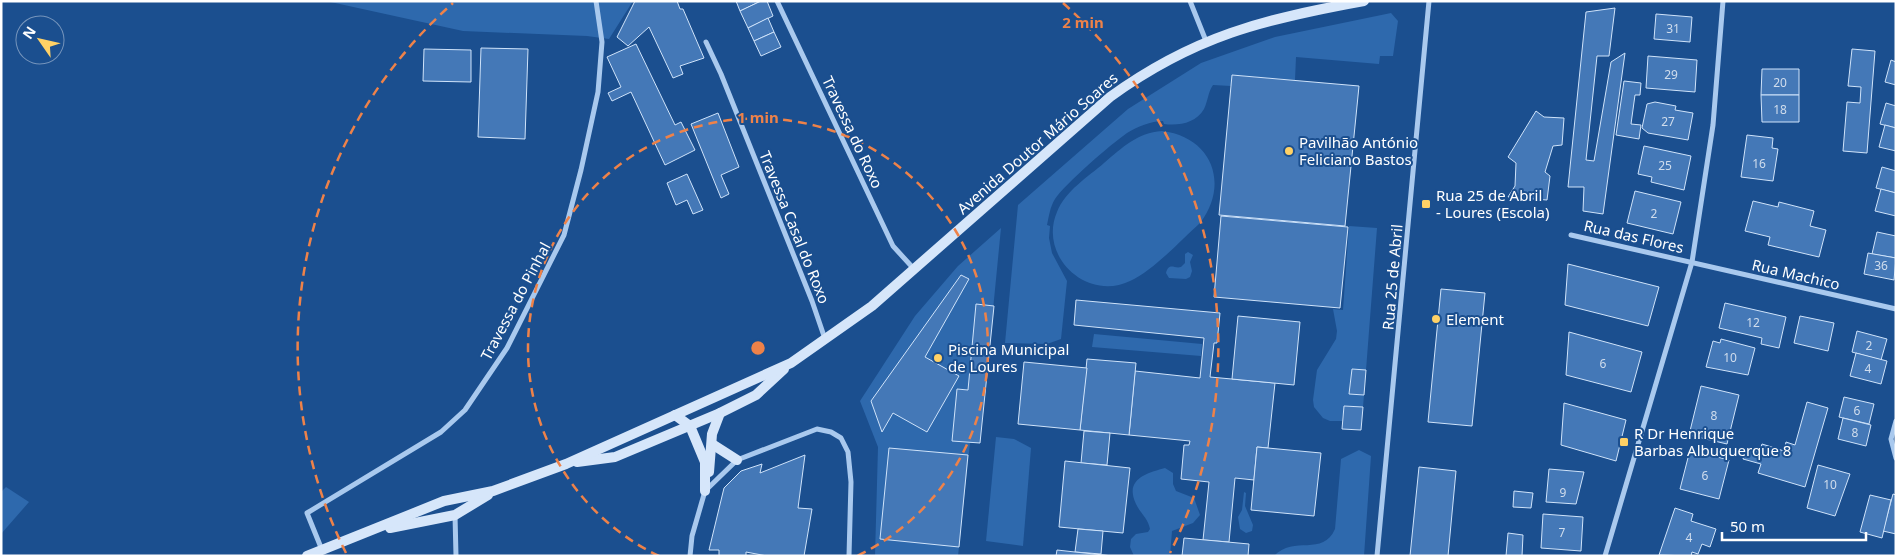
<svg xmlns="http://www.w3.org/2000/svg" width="1897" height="557" font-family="'Noto Sans',sans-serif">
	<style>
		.green { fill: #2e69ad }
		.building { fill: #4478b7; stroke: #cfe3fa }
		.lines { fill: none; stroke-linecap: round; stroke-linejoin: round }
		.street { stroke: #a9c9ee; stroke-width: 5 }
		.secondary { stroke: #d6e6fa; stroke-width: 10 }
		.ring { fill: none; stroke: #ee8249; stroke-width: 2.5; stroke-dasharray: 9 6 }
		.poi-dot { fill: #ffd166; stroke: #1b4f8f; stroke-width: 2 }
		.labels { text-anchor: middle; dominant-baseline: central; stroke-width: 4; stroke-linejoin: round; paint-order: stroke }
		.number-label { font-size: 12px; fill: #d0dded }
		.street-label { font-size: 15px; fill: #fff; stroke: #1b4f8f }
		.poi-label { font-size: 15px; fill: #fff; stroke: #1b4f8f; text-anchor: start }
		.centre { fill: #ee8249; stroke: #1b4f8f; stroke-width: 2.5 }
		.ring-label { font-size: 15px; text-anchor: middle; font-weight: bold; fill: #ee8249; stroke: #1b4f8f; stroke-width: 4; stroke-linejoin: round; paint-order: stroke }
	</style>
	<rect width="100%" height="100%" fill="#1b4f8f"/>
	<g class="green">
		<path d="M326 1H633L609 39 587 36 463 31Z"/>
		<path d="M1391 13 1398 21 1393 56H1380L1379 64 1296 57 1295 80 1232 75 1231 86 1213 85C1208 92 1208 101 1204 109 1196 123 1179 126 1164 124L1163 121C1151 121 1137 127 1127 133 1111 144 1065 184 1055 199 1050 207 1049 216 1047 225L1050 226 1049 238 1052 253 1067 281 1061 339 1047 344 1005 343 1018 205 1128 109 1201 63 1275 37Z"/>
		<path d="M1162 131C1212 137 1230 184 1200 223 1180 241 1154 270 1130 281 1087 302 1038 256 1057 212 1065 191 1088 177 1104 163 1123 147 1137 133 1162 131Z"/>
		<path d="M1349 226 1377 228 1366 370 1352 369 1349 393 1364 395 1363 407 1344 406 1342 421H1330L1323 418 1314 407 1313 400 1317 370 1336 339 1337 331 1333 309 1343 310Z"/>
		<path d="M1001 228 980 443H970L958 556H875L878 447 860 401 915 316 958 266Z"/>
		<path d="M1188 252 1193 255 1190 262 1192 271 1190 277 1186 279 1169 278 1166 273C1169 262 1174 269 1181 267L1185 263V254Z"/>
		<path d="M1094 334 1202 344 1201 356 1092 347Z"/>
		<path d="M996 437 1014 439 1031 448 1023 546 986 541Z"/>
		<path d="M1359 450 1371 456 1364 556H1274C1294 535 1323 557 1335 529L1341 459Z"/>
		<path d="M1165 468 1173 473V484L1176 491 1194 498 1200 515 1193 523 1172 531 1170 556H1134L1130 547 1131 539 1136 534 1148 532 1150 529C1148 518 1140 513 1136 504 1124 479 1147 473 1165 468Z"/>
		<path d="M6 487 29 502 1 534V492Z"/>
		<path d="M1244 492 1246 493 1245 506 1253 525 1252 531 1246 533 1240 529 1238 517 1242 510Z"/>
	</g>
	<g class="building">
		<path d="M635 1H677L680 9H683L704 58 680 66 683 74 673 78 649 27 628 46 617 37Z"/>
		<path d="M736 1H761L740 11Z"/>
		<path d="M761 1H767L773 16 748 28 740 11Z"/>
		<path d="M1615 8 1609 56H1597L1586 160 1594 161 1611 62 1625 53 1603 214 1583 211 1584 187H1568L1586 12Z"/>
		<path d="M1656 14 1692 17 1690 42 1654 39Z"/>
		<path d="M768 18 774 32 754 41 748 28Z"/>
		<path d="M774 32 781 47 761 56 754 41Z"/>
		<path d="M636 44 675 125 681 122 695 150 665 165 631 92 612 101 608 93 621 87 607 57Z"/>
		<path d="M481 48 528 49 525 139 478 137Z"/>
		<path d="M424 49 471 50V82L423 81Z"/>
		<path d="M1852 49 1875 51 1867 153 1843 151 1847 102 1860 103 1861 87 1848 86Z"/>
		<path d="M1648 56 1697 60 1695 92 1646 88Z"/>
		<path d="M1891 60 1896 62V85L1885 82Z"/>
		<path d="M1762 69H1799V95H1761Z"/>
		<path d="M1232 75 1359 86 1345 226 1219 215Z"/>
		<path d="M1624 81 1641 83 1640 95H1635L1631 124 1641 125 1639 139 1616 135Z"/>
		<path d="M1761 95H1799V122H1762Z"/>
		<path d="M1655 102 1676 106 1675 110 1693 113 1688 140 1648 133 1642 128 1647 104Z"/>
		<path d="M1886 103 1896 106V128L1880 124Z"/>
		<path d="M1536 111 1544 117 1564 118 1562 145 1553 146 1545 172 1550 176 1547 200 1508 197 1515 186 1516 163 1508 157Z"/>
		<path d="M718 113 739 167 721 175 729 194 721 198 691 124Z"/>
		<path d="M1885 125 1896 128V151L1879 147Z"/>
		<path d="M1747 135 1773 138 1772 148 1778 149 1773 181 1741 177Z"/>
		<path d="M1644 146 1691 156 1684 190 1651 182 1652 177 1638 174Z"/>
		<path d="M1882 167 1896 171V193L1876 188Z"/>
		<path d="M687 174 703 210 693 214 687 200 676 205 667 183Z"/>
		<path d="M1881 189 1896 193V216L1875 211Z"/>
		<path d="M1635 191 1681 202 1673 234 1627 223Z"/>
		<path d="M1753 201 1778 207 1779 202 1814 211 1810 226 1826 230 1819 257 1768 245 1770 237 1745 231Z"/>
		<path d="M1221 216 1348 227 1340 308 1214 297Z"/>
		<path d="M1877 232 1896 236V258L1872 254Z"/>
		<path d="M1868 253 1896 258 1894 280 1864 274Z"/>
		<path d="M1568 264 1659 287 1648 326 1565 305Z"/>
		<path d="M961 275 969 279 925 357 959 376 927 432 893 413 882 432 871 401Z"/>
		<path d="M1441 289 1485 293 1472 426 1428 422Z"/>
		<path d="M1076 300 1220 313 1217 343H1214L1210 377 1275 383 1268 448 1257 447 1254 480 1235 478 1229 542 1203 540 1209 482 1181 479 1184 445H1189L1190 441 1129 435 1135 371 1200 378 1204 338 1074 325Z"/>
		<path d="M1725 303 1786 317 1779 348 1761 344 1762 338 1719 328Z"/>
		<path d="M976 304 994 306 980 443 952 441 957 389 968 390Z"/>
		<path d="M1238 316 1300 322 1294 385 1232 379Z"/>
		<path d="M1800 316 1834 323 1828 351 1794 343Z"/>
		<path d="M1857 331 1887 339 1881 360 1852 352Z"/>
		<path d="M1569 332 1642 352 1631 392 1566 375Z"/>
		<path d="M1721 339 1755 348 1748 375 1706 367 1713 341 1720 343Z"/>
		<path d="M1856 353 1887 361 1881 384 1850 376Z"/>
		<path d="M1087 359 1136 363 1129 435 1080 430Z"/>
		<path d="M1024 362 1087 368 1080 430 1018 424Z"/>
		<path d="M1352 369 1366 370 1364 395 1349 394Z"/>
		<path d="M1701 386 1739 395 1727 444 1689 435Z"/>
		<path d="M1844 397 1874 404 1869 424 1839 417Z"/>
		<path d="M1807 402 1828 408 1805 487 1758 473 1761 464 1743 459 1746 448 1759 452 1762 444 1784 451 1786 442 1795 445Z"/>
		<path d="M1564 403 1626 420 1616 461 1561 445Z"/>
		<path d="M1344 406 1363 407 1361 430 1342 429Z"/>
		<path d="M1843 418 1871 425 1866 446 1838 439Z"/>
		<path d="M1084 431 1110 433 1107 465 1081 463Z"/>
		<path d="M1257 447 1321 453 1314 516 1251 510Z"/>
		<path d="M889 448 968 455 959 547 880 539Z"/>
		<path d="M1690 450 1729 460 1719 499 1680 489Z"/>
		<path d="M805 455 798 508 812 509 804 556H767L746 552V556H719V550H709L724 488 741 471 762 464 760 473Z"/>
		<path d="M1065 461 1130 468 1123 533 1059 527Z"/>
		<path d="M1818 465 1850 474 1835 516 1807 508Z"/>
		<path d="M1419 467 1456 471 1448 556H1410Z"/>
		<path d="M1549 469 1584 472 1576 504 1546 502Z"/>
		<path d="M1514 491 1533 493 1531 508 1513 507Z"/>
		<path d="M1893 494 1896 495V534L1883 531Z"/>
		<path d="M1870 495 1891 500 1882 538 1860 532Z"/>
		<path d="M1675 508 1693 514 1691 521 1716 529 1710 547 1702 544 1698 554 1692 552 1691 556 1659 555Z"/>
		<path d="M1543 514 1583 517 1581 551 1541 548Z"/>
		<path d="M1078 529 1103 531 1101 554 1075 552Z"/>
		<path d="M1508 533 1523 535 1522 556H1506Z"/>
		<path d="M1184 538 1249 544 1248 556H1182Z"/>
		<path d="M1057 550 1075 552 1113 556H1056Z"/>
	</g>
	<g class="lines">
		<g class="street">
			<path d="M777 1 893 246 914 269"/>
			<path d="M1190 1 1206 41"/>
			<path d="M706 42 721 74 812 301 825 339"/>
			<path d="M1571 235 1896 309"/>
			<path d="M1896 421 1891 439 1896 458"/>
			<path d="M455 515 456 556"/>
			<path d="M322 550 307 513 441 432 465 410 507 348 564 235 581 170 598 92 602 42 596 1"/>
			<path d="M690 556 692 536 705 491 737 460 817 429 831 432 841 438 848 452 851 482 849 556"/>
			<path d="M1377 556 1429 1"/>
			<path d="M1605 556 1692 262 1713 125 1723 1"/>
		</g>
		<g class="secondary">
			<path d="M675 415 690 426 705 462V491"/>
			<path d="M712 444 737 460"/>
			<path d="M577 462 615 457 720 413 756 395 784 369"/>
			<path d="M709 472 712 434 720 413"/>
			<path d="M390 528 455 515 488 495"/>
			<path d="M307 556 444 501 493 491 566 464 791 363 872 306 1110 97C1194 36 1264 19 1364 1"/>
		</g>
	</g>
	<g class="ring">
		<path d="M659 556A230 230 0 1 1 857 556"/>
		<path d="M346 553A460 460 0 0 1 453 3M1063 3A460 460 0 0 1 1170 553"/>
	</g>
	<g class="poi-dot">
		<circle cx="1289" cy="151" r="5"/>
		<rect x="1421" y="199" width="10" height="10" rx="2.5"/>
		<circle cx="1436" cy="319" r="5"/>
		<circle cx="938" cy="358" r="5"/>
		<rect x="1619" y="437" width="10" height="10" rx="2.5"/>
	</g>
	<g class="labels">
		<g class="number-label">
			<text x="1673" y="28">31</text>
			<text x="1671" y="74">29</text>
			<text x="1780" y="82">20</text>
			<text x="1780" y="109">18</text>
			<text x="1668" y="121">27</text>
			<text x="1759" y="163">16</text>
			<text x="1665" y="165">25</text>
			<text x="1654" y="213">2</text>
			<text x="1881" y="265">36</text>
			<text x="1753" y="322">12</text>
			<text x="1869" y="345">2</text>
			<text x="1730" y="357">10</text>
			<text x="1603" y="363">6</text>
			<text x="1868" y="368">4</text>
			<text x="1857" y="410">6</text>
			<text x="1714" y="415">8</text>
			<text x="1855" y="432">8</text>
			<text x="1705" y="475">6</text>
			<text x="1830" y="484">10</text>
			<text x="1563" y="492">9</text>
			<text x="1562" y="532">7</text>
			<text x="1689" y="537">4</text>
		</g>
		<g class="street-label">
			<text transform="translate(853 132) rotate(65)">Travessa do Roxo</text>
			<text transform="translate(1037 143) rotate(-41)">Avenida Doutor Mário Soares</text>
			<text transform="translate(795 227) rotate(68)">Travessa Casal do Roxo</text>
			<text transform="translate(1634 236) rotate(13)">Rua das Flores</text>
			<text transform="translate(1796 274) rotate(13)">Rua Machico</text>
			<text transform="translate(1392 277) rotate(-85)">Rua 25 de Abril</text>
			<text transform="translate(515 301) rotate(-62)">Travessa do Pinhal</text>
		</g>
		<g class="poi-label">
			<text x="1299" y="142">Pavilhão António<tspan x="1299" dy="17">Feliciano Bastos</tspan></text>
			<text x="1436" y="195">Rua 25 de Abril<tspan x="1436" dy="17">- Loures (Escola)</tspan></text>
			<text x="1446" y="319">Element</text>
			<text x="948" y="349">Piscina Municipal<tspan x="948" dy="17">de Loures</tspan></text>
			<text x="1634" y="433">R Dr Henrique<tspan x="1634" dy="17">Barbas Albuquerque 8</tspan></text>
		</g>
	</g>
	<circle cx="758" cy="348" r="8" class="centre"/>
	<g class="ring-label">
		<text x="1083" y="28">2 min</text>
		<text x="758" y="123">1 min</text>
	</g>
	<rect width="1897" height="557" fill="none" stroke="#ffffff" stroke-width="5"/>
	<g transform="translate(40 40) rotate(304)"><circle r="24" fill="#1b4f8f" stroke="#7695bc"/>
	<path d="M0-4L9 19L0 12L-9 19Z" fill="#ffd166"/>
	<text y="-8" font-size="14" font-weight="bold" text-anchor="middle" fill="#ffffff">N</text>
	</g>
	<path d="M1722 532v8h144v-8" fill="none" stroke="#ffffff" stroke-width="2.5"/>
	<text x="1730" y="532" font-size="15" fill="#ffffff" stroke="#1b4f8f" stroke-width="4" paint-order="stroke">50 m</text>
</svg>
